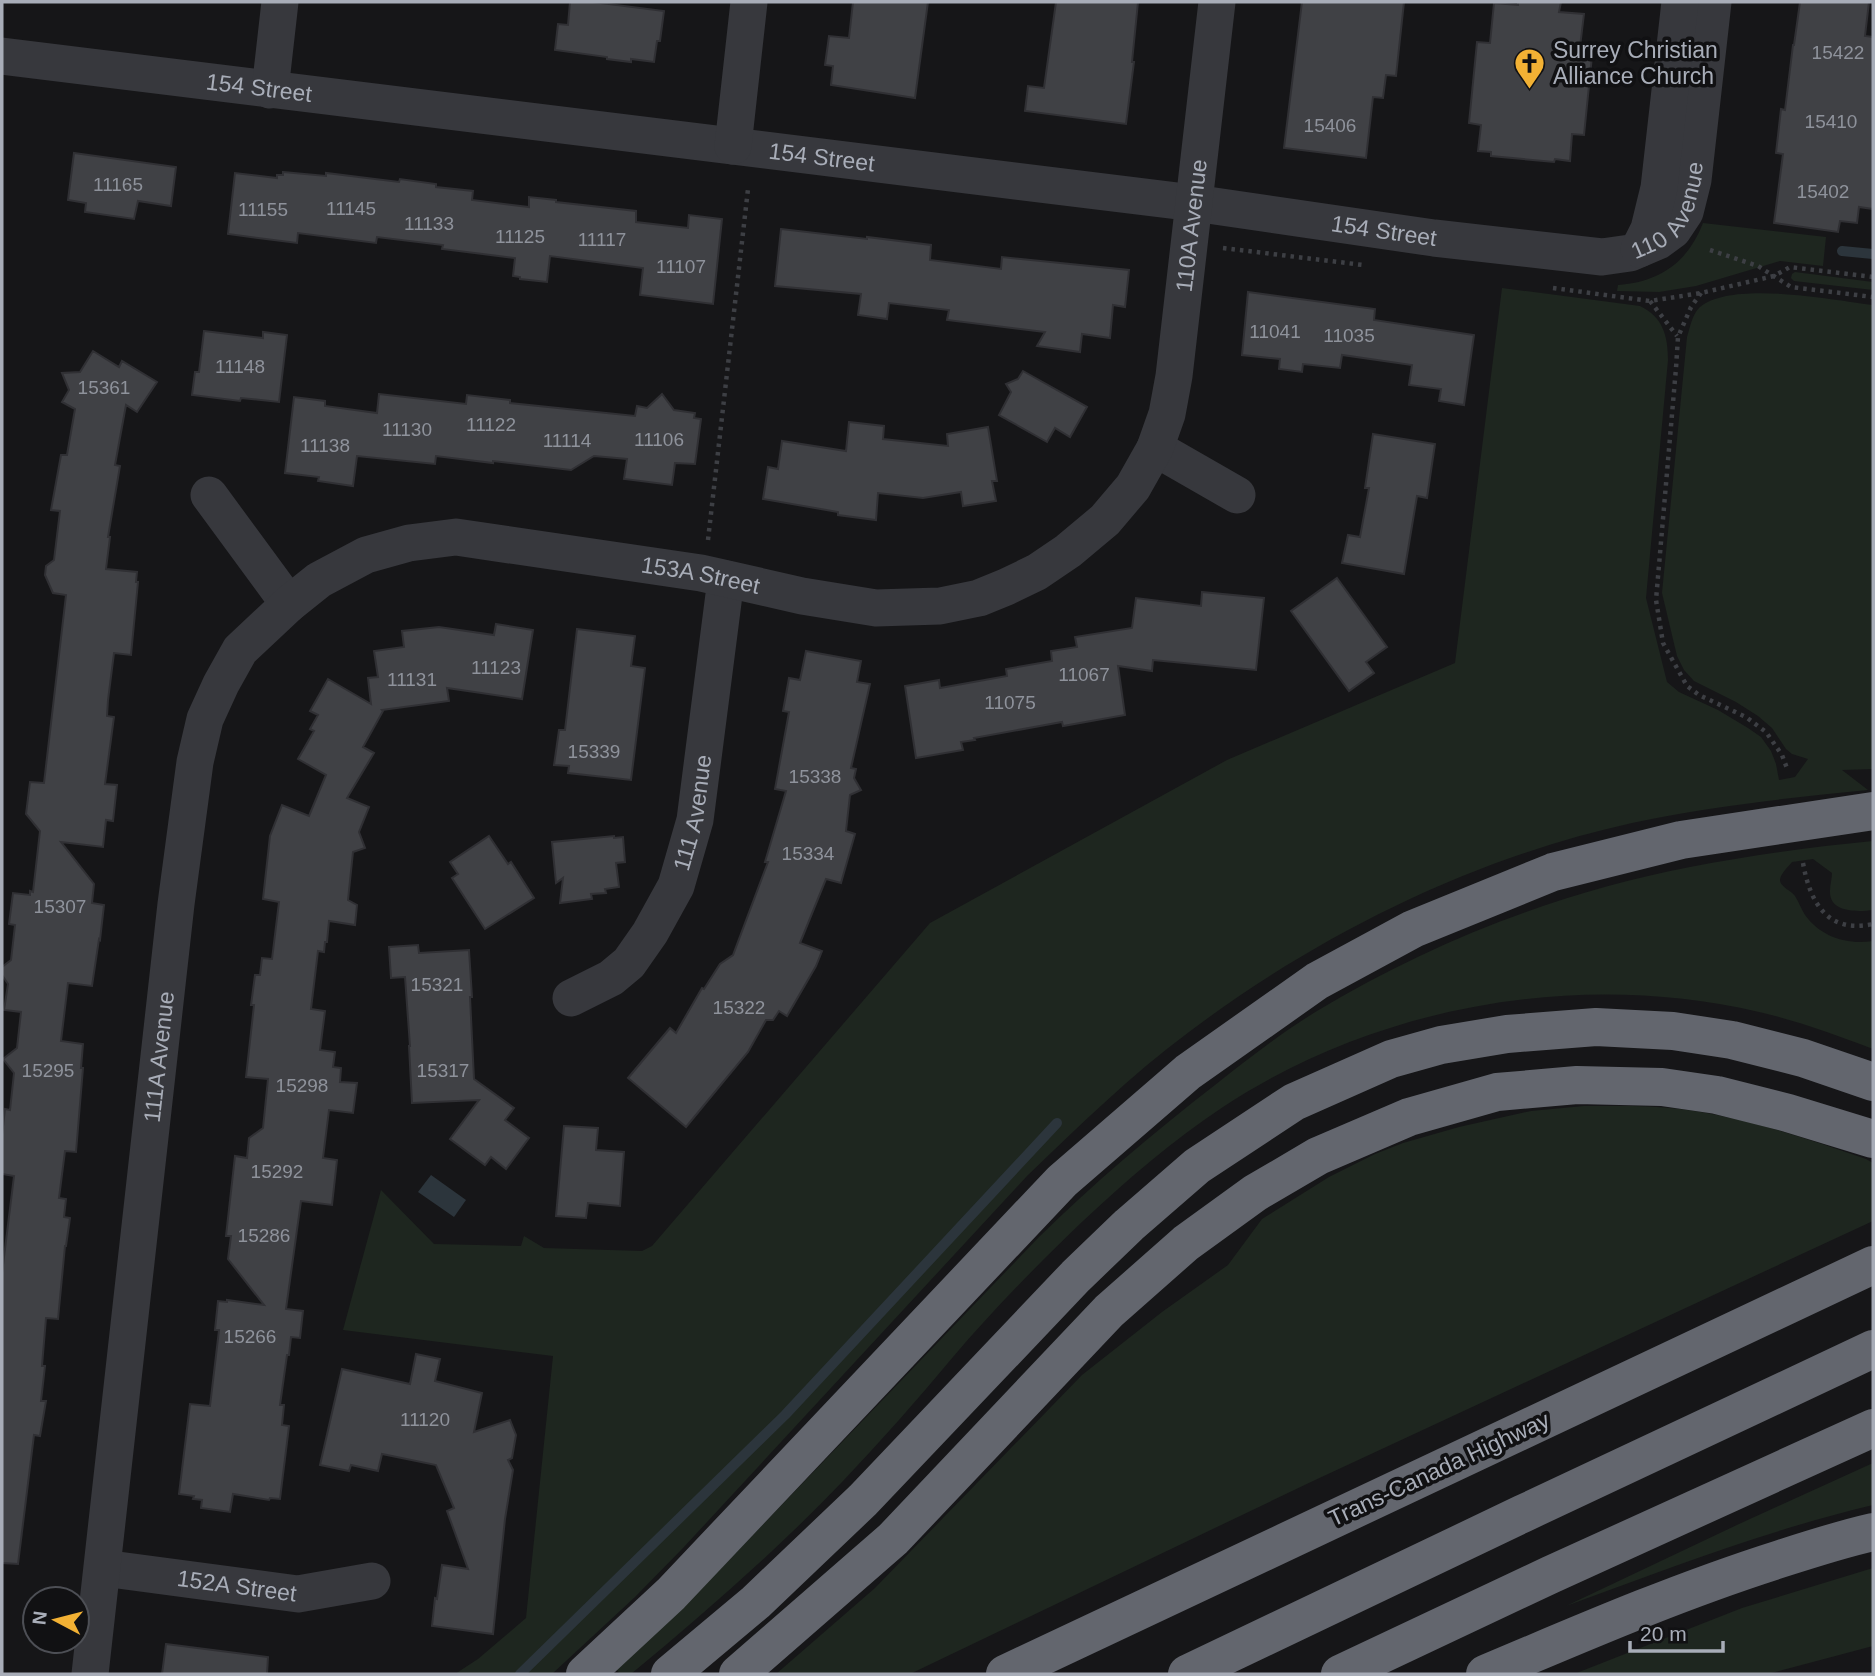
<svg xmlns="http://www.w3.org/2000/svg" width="1875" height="1676" font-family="Arial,sans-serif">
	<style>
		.green { fill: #1e261f }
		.water { fill: #2c353c }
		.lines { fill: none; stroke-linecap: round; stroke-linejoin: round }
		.stream { stroke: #2c353c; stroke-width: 10 }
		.building { fill: #404145; stroke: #303034; stroke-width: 2 }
		.path { stroke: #3d3f44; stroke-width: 4.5; stroke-dasharray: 3.5 5; stroke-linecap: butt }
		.minor { stroke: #37383d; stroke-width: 37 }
		.highway { stroke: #63666e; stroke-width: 38 }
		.labels { text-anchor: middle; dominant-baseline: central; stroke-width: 7; stroke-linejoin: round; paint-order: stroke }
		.number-label { font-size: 19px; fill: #8e929b }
		.poi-label { font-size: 23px; fill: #a8adb8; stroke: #111113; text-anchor: start }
		.street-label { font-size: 23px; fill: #a8adb8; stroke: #111113 }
	</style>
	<rect width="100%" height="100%" fill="#161618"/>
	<g class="green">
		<path d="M1703 223 1826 237 1823 266 1780 261 1696 286 1659 292 1617 291 1618 285C1660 282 1688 262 1703 223Z"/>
		<path d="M1795 272 1873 282V290L1794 281 1791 278 1792 274Z"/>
		<path d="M1502 288 1640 306C1663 317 1668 336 1668 360L1646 598 1667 682 1679 692 1718 710 1748 728 1761 737 1771 751 1776 764 1779 780 1795 777 1808 759 1792 754 1786 749 1772 728 1758 716 1736 702 1694 681 1684 670 1677 656 1662 593 1687 337C1690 328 1692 314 1700 307 1732 280 1833 300 1873 305V769L1842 770 1868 790C1789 798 1710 806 1632 823 1473 858 1319 934 1189 1032 1131 1075 1079 1126 1027 1176L683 1548 635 1597 552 1674H455L478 1659 526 1618 553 1356 343 1330 381 1190 434 1244 521 1246 524 1236 544 1248 642 1251 652 1246 930 923 1227 760 1455 663Z"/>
		<path d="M1873 841V910C1858 912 1829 913 1830 891 1830 884 1832 879 1832 873L1813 859 1792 862C1789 866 1780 874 1780 880 1780 887 1791 890 1795 896 1799 902 1801 909 1805 915 1821 937 1847 945 1873 941V1049C1836 1035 1798 1021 1759 1012 1578 970 1378 1005 1223 1107 1173 1140 1127 1180 1083 1221 1038 1264 993 1310 953 1357 917 1400 881 1441 843 1481 776 1551 705 1613 631 1674H620L616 1669 728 1561 1039 1237C1094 1183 1153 1133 1215 1085 1248 1059 1281 1033 1317 1011 1431 942 1560 892 1690 867 1751 855 1812 847 1873 841Z"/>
		<path d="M1584 1106C1616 1106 1648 1105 1680 1109 1744 1117 1805 1138 1866 1159L1873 1163V1221L1313 1481 910 1674H776L875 1588 1082 1375 1162 1312 1228 1265 1262 1219 1329 1177 1375 1154 1403 1143 1459 1127 1531 1111Z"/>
		<path d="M1873 1463V1505C1768 1530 1667 1569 1566 1606L1739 1524Z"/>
		<path d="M1873 1568V1646L1768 1674H1574L1742 1608Z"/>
	</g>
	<path class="water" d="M431 1175 466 1200 454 1217 418 1192Z"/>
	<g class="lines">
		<g class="stream">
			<path d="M1842 251 1873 254"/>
			<path d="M520 1674 785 1415 1057 1123"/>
		</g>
	</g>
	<g class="building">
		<path d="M570 2H593L664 11 660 41H657L654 62 631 59V62L607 59V57L555 50 558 24 568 25Z"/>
		<path d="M853 2H928L915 98 831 85 833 66 825 65 829 36 849 38Z"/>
		<path d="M1056 2H1138L1132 62H1134L1126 124 1025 111 1028 86 1044 88Z"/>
		<path d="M1302 2H1404L1396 76 1386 75 1383 98 1373 97 1366 158 1284 148Z"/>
		<path d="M1518 2H1561L1559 12 1584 14 1579 55 1592 56 1584 135 1572 134 1570 161 1555 159 1554 162 1491 156V152L1478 151 1481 125 1469 123 1477 42 1490 43 1494 3 1518 5Z"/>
		<path d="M1800 2H1869L1865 36 1873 37V209L1859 207 1857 223 1840 221 1838 232 1774 223 1783 154 1776 153 1781 109 1785 110 1793 45H1794Z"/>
		<path d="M74 153 176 167 171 206 138 201 134 219 85 212 86 203 68 200Z"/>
		<path d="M283 172 326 176V173L399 182 400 179 436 184V187L473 191 472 200 529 207V197L556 200V202L636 211V222L688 228 689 215 722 219 713 304 640 295 643 268 550 256 547 282 520 279V277L513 276 515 258 442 249 443 245 377 237 376 243 298 233 297 243 228 234 235 173 277 178V175H283Z"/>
		<path d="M781 229 867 239V237L931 245 930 260 1001 269 1002 257 1129 270 1125 307 1113 305 1110 338 1082 334 1080 352 1037 346 1045 332 947 320 949 310 889 303 887 319 858 315 861 294 775 286Z"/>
		<path d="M1248 292 1375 309 1374 320 1474 335 1464 405 1439 401 1441 389 1409 385 1412 365 1342 355 1340 368 1303 364 1302 372 1279 369 1280 359 1242 355Z"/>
		<path d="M204 331 263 338V332L287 335 279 402 241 398 240 401 192 395 195 372H199Z"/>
		<path d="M93 351 119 367 122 361 157 382 137 412 126 405 115 465 120 466 108 537H110L106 569 137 572 136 582H138L131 655 114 653 108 700 107 716 114 717 105 784 117 785 113 821 106 820 103 847 61 842 94 884 92 903 104 905 100 940 99 939 92 986 68 983 61 1041 83 1044 81 1068H83L76 1152 65 1151 59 1198 66 1199 64 1217 70 1218 66 1246H65L58 1319 46 1318 42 1366H45L41 1401H46L40 1436 34 1435 18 1564 2 1563V1273L14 1176 2 1174V1135L5 1109 10 1110 14 1073 3 1059 17 1048 21 1012 4 1010 8 984 2 975V967L11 960 15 925 9 924 13 893 30 895V891L33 892 40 831 26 814 30 782 44 783 66 595 53 593 45 575 46 566 54 560 60 511 51 510 61 455H67L75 409 62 402 69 390 62 373 80 372Z"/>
		<path d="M1023 371 1087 407 1070 437 1055 428 1047 442 999 415 1011 392 1006 384 1018 379Z"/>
		<path d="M379 394 466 404 467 395 510 400V403L635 416 637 406 647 408 662 394 674 410 695 413 694 418 701 419 695 464 675 463 672 485 624 479 627 459 594 456 571 470 493 461V463L436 456 435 464 357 456 353 486 318 481 319 477 285 473 294 397 325 401V406L377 413Z"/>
		<path d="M849 422 884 426 883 439 948 446 947 434 988 427 997 481H992L996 501 963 506 961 492 923 498 878 493 876 520 838 515V512L763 499 768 467 778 469 782 441 846 451Z"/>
		<path d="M1373 434 1435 444 1427 498 1417 496 1404 574 1342 563 1348 535 1360 537 1369 488H1365Z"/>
		<path d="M1337 578 1387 647 1366 662 1374 673 1349 691 1291 611Z"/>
		<path d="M1202 592 1264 598 1256 670 1153 660 1152 671 1118 666 1125 715 1063 726 1062 722 974 738 975 740 961 742 963 750 916 758 905 686 939 680 940 688 1007 676 1006 669 1052 661 1051 651 1077 647 1075 637 1132 628 1136 598 1201 606Z"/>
		<path d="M496 624 533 630 522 699 447 688 449 701 382 710 383 711 363 747 374 753 347 798 369 807 359 832 365 848 353 852 348 900 357 905 355 925 329 921 327 942H325L324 952 318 951 311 1009 325 1011 320 1050 335 1052 333 1067 341 1068 340 1082 357 1083 353 1113 329 1110 323 1158 337 1160 332 1205 301 1201 286 1309 303 1311 300 1338 291 1337 289 1355H287L280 1405H284L282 1425 289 1426 280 1499 270 1498 269 1500 233 1494 230 1512 201 1508 202 1500 193 1499 194 1496 179 1494 190 1404 210 1406 219 1330H215L218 1301 227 1302V1300L264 1305 228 1259 231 1236H226L235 1156 247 1158 249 1138 263 1128 268 1079 246 1077 254 1005H251L255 975H260L262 958 272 959 279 902 263 899 270 836 282 805 309 816 326 775 298 759 314 731 310 729 318 715 310 711 328 679 371 704 368 678 378 677 374 651 404 647 402 631 439 627 494 635Z"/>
		<path d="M577 629 635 636 631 666 645 668 631 780 568 773 569 766 554 765 559 730H565Z"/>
		<path d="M806 651 861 661 857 682 870 684 851 768 856 769 854 778 861 790 850 795 846 831 855 834 841 883 826 879 800 943 822 951 816 966 787 1016 779 1011 773 1020H766L748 1052 686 1127 628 1078 670 1028 676 1033 702 988 704 989 720 964 733 955 768 862H765L786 791 775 789 789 712 783 711 789 678 800 680Z"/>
		<path d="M489 836 508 864 511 862 534 898 485 929 452 878 458 874 450 862Z"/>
		<path d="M614 836V838L623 837 625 862 616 863 619 887 605 889 606 893 591 894 592 899 560 903 563 878 556 883 552 842Z"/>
		<path d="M418 945 419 953 469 950 472 997H470L474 1079 514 1108 505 1120 529 1138 506 1169 491 1157 485 1165 450 1139 479 1100 412 1103 409 1046H410L405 977 391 978 389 947Z"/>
		<path d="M564 1126 598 1128 596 1150 624 1152 620 1206 588 1203 586 1218 556 1216Z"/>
		<path d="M416 1354 440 1359 435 1381 482 1393 474 1432 510 1420 516 1435 512 1458 508 1460 513 1470 505 1519 493 1634 432 1626 435 1598 437 1599 442 1565 468 1569 447 1511 454 1508 436 1465 382 1454 378 1471 351 1465 349 1471 320 1465 342 1369 410 1384Z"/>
		<path d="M166 1644 268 1657 267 1674H162Z"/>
	</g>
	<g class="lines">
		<g class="path">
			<path d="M1223 248 1363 265"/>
			<path d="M1710 250 1758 266 1791 287 1873 297"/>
			<path d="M1553 288 1650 301 1701 293 1774 276 1790 267 1873 277"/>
			<path d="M1701 293 1691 307 1678 337 1676 368 1656 600 1663 643 1687 686 1699 695 1746 717 1766 732 1782 755 1788 771"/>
			<path d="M1650 301 1677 336"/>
			<path d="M708 540 748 189"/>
			<path d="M1803 863C1810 902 1827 934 1873 924"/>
		</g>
		<g class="minor">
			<path id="s1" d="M2 56 1194 203 1434 238 1602 257 1630 253 1658 241 1673 230 1685 212 1693 180 1713 2"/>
			<path d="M270 90 280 2"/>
			<path d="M733 146 749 2"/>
			<path d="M1639 249 1649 229 1659 188 1680 2"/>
			<path d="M1155 448 1237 495"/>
			<path d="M209 495 289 604"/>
			<path id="s2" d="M571 998 611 978 629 963 650 933 676 886 695 820 726 579"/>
			<path id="s3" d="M103 1568 298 1594 372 1581"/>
			<path id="s4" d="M90 1674 176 904 195 762 205 719 221 684 240 650 289 604 319 580 366 555 409 543 456 537 701 573 802 596 876 608 940 606 979 598 1006 587 1037 572 1068 551 1105 520 1133 487 1155 448 1167 414 1174 376 1217 2"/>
		</g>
		<g class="highway">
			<path d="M585 1674 671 1594 1062 1181 1188 1072 1317 981 1413 929 1553 872 1681 840 1873 811"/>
			<path d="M670 1674 756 1602 863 1500 1076 1276 1129 1225 1197 1166 1294 1102 1391 1059 1441 1045 1507 1034 1596 1027 1673 1031 1732 1040 1803 1058 1873 1082"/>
			<path d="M738 1674 893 1539 1109 1311 1186 1243 1255 1193 1318 1156 1409 1117 1497 1092 1577 1085 1662 1087 1717 1095 1788 1113 1873 1139"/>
			<path d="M1005 1674 1873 1265"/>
			<path d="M1187 1674 1522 1514 1873 1349"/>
			<path d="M1340 1674 1550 1575 1873 1428"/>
			<path d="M1485 1674C1582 1633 1679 1591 1780 1559 1811 1549 1842 1539 1873 1532"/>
		</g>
	</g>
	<defs>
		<symbol id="church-pin" viewBox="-11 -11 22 30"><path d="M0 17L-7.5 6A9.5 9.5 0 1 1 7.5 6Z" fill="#f2b134" stroke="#111113"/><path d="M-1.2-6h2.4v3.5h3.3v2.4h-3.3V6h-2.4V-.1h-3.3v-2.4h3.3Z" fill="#111"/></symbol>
	</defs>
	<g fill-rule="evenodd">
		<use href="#church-pin" x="1512" y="46" width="35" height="47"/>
	</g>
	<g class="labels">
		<g class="number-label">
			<text x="1838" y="52">15422</text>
			<text x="1831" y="121">15410</text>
			<text x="1330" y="125">15406</text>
			<text x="118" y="184">11165</text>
			<text x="1823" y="191">15402</text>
			<text x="351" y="208">11145</text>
			<text x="263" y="209">11155</text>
			<text x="429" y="223">11133</text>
			<text x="520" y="236">11125</text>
			<text x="602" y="239">11117</text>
			<text x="681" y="266">11107</text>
			<text x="1275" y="331">11041</text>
			<text x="1349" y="335">11035</text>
			<text x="240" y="366">11148</text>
			<text x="104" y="387">15361</text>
			<text x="491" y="424">11122</text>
			<text x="407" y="429">11130</text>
			<text x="659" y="439">11106</text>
			<text x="567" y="440">11114</text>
			<text x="325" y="445">11138</text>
			<text x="496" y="667">11123</text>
			<text x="1084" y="674">11067</text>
			<text x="412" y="679">11131</text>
			<text x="1010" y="702">11075</text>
			<text x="594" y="751">15339</text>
			<text x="815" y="776">15338</text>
			<text x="808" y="853">15334</text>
			<text x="60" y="906">15307</text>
			<text x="437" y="984">15321</text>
			<text x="739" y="1007">15322</text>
			<text x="48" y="1070">15295</text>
			<text x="443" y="1070">15317</text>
			<text x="302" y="1085">15298</text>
			<text x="277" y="1171">15292</text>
			<text x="264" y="1235">15286</text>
			<text x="250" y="1336">15266</text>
			<text x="425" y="1419">11120</text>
		</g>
		<g class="poi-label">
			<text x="1553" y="50">Surrey Christian<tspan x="1553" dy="26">Alliance Church</tspan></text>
		</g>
		<g class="street-label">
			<text stroke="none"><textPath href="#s1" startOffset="259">154 Street</textPath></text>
			<text stroke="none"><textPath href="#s1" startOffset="826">154 Street</textPath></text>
			<text stroke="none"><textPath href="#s1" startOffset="1703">110 Avenue</textPath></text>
			<text stroke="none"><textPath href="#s4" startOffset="2284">110A Avenue</textPath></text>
			<text stroke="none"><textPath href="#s1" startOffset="1393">154 Street</textPath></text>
			<text stroke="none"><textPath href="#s4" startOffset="1538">153A Street</textPath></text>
			<text stroke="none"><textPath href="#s2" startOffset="234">111 Avenue</textPath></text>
			<text stroke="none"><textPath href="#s4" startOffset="621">111A Avenue</textPath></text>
			<text transform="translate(1439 1469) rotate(-25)">Trans-Canada Highway</text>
			<text stroke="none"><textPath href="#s3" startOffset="135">152A Street</textPath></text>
		</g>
	</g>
	<rect width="1875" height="1676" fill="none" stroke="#a8adb8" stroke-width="7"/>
	<g transform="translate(56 1620) rotate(277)"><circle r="33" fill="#111113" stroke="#4d4f55" stroke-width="2"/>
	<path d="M0-5L12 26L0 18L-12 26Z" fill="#f2b134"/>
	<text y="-10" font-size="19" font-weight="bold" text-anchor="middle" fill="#a8adb8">N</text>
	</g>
	<path d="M1630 1641v10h93v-10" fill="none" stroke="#a8adb8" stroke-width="3.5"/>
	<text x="1640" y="1641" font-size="21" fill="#a8adb8" stroke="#111113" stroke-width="5" paint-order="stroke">20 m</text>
</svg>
